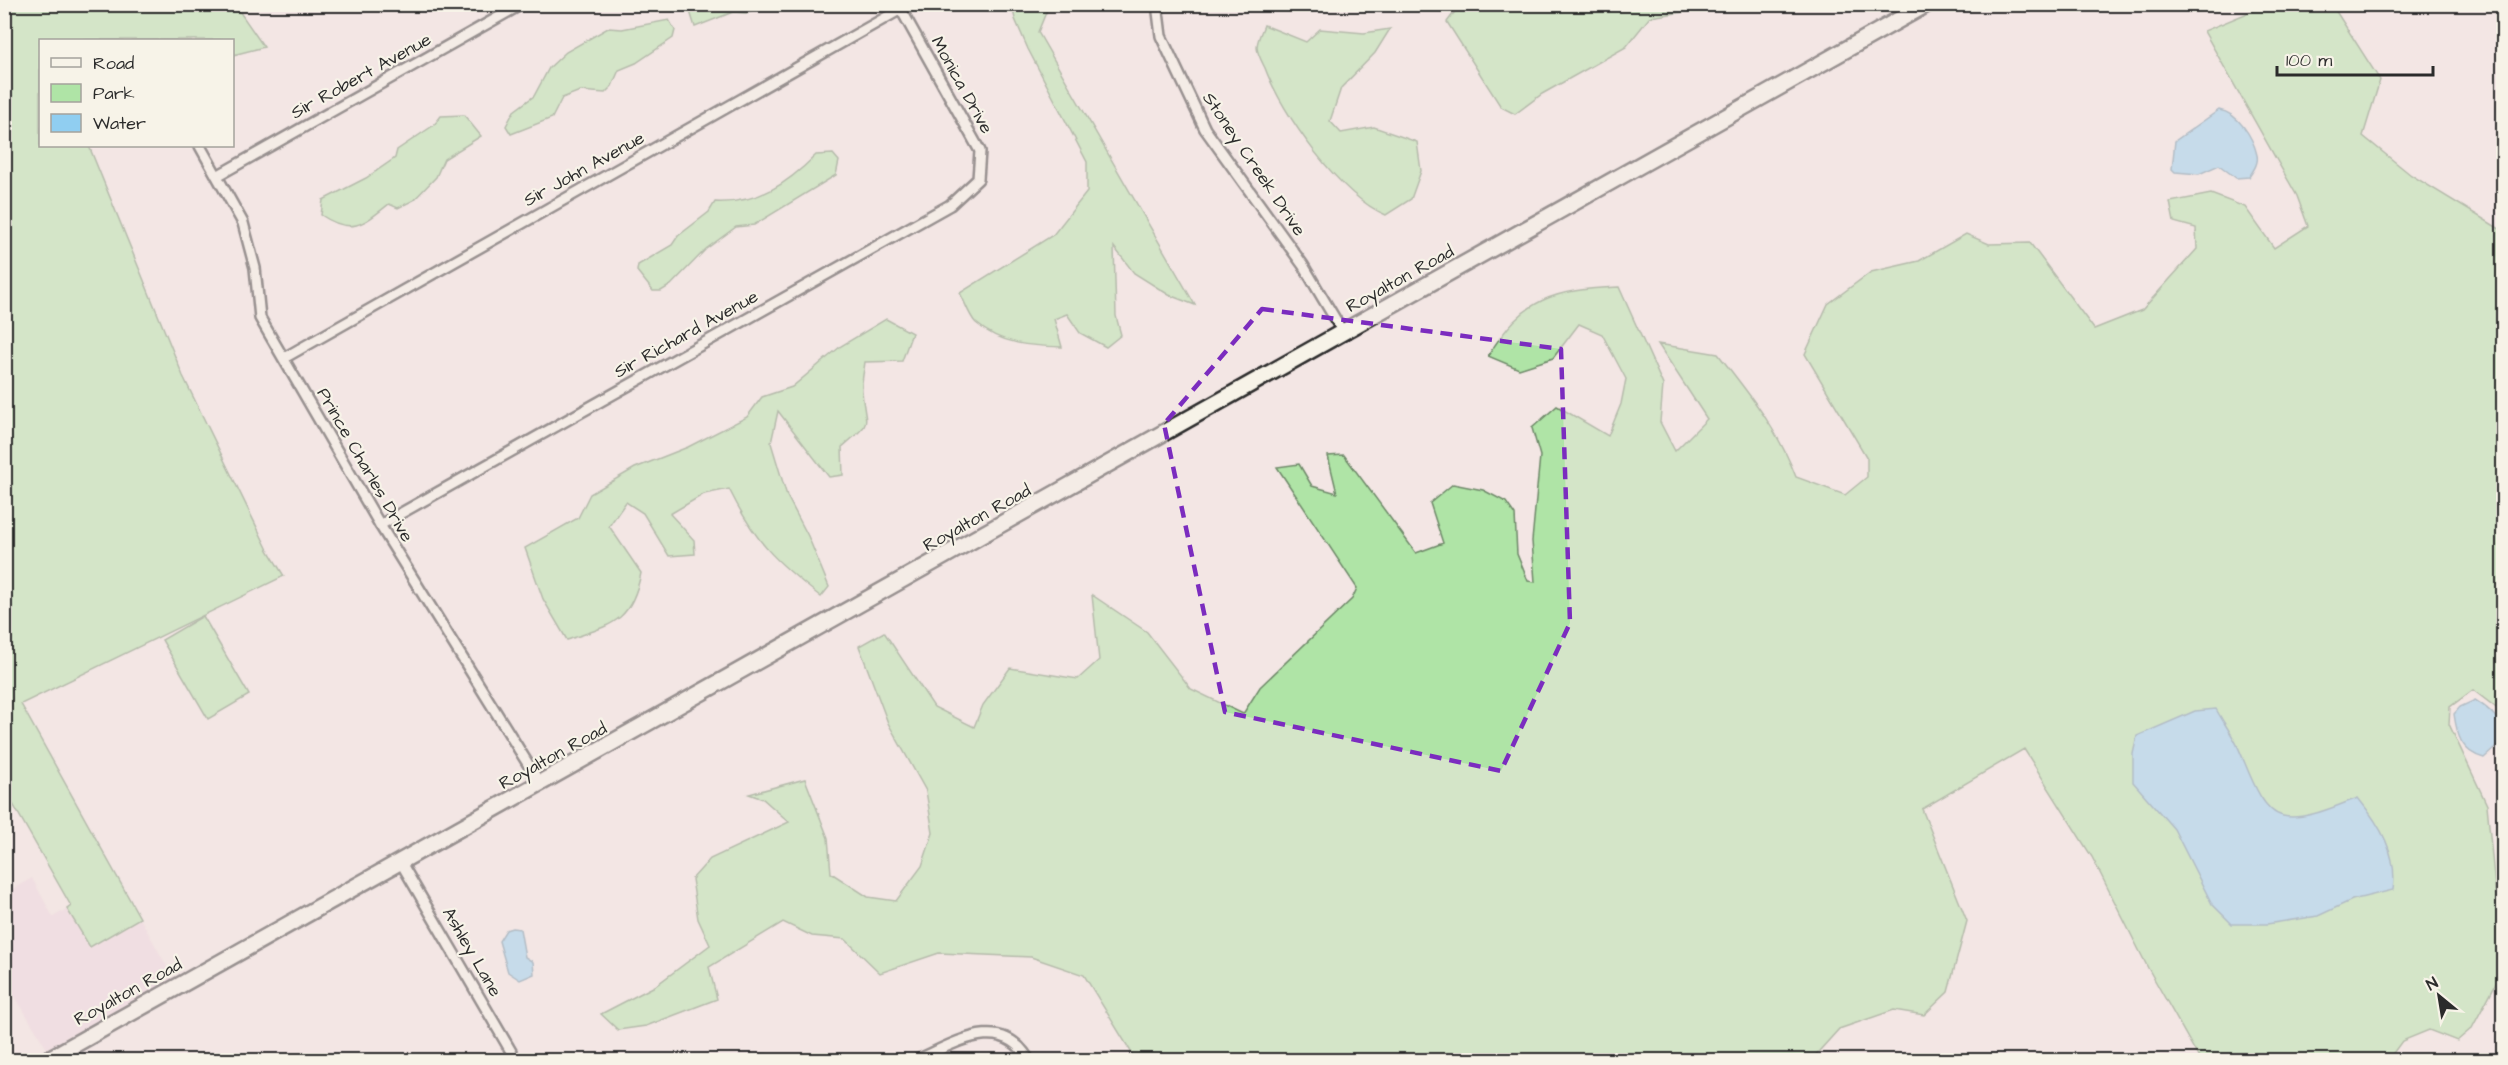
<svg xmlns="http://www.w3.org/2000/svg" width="2508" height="1065" font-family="'Architects Daughter',sans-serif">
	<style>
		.built { fill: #eed6df }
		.green { fill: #afe4a6; stroke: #6d8868; stroke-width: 1.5 }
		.water { fill: #90cef1; stroke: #688da2; stroke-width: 1.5 }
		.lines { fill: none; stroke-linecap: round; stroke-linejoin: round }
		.street-casing { stroke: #2b2b2b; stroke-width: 14 }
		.primary-casing { stroke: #2b2b2b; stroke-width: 20 }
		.street { stroke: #f7f3e8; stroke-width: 9 }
		.primary { stroke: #f7f3e8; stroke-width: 15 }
		.marked { fill: none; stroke: #7b2cbf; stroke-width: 4.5; stroke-dasharray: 12 8; stroke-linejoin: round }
		.labels { text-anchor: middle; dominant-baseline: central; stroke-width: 4.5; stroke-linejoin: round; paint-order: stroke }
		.street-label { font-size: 18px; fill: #2b2b2b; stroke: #f7f3e8 }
	</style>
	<rect width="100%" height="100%" fill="#f3e6e4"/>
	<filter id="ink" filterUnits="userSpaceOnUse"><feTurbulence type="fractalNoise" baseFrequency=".0167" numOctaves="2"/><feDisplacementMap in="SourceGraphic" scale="12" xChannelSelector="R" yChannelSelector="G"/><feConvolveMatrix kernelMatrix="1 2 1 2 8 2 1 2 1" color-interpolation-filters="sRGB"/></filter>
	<g filter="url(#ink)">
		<path class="built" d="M32 878 53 917 67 909 90 946 140 918 175 981 50 1054 5 980V893Z"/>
		<g class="green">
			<path d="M4 5H235L264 47 233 55 232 40H40V146H89L183 376 268 550 284 576 21 704 140 918 90 947 67 909 71 906 5 790Z"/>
			<path d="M688 5V4L763 5 746 13 733 12 695 27Z"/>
			<path d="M1012 5H1049L1038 32 1195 305 1169 295 1134 273 1114 247 1116 316 1121 335 1106 347 1080 333 1067 314 1054 319 1062 347C1032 346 1001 345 976 323 969 316 965 302 960 293L1053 235 1087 192V162L1028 49 1015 19Z"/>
			<path d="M1460 5V4L1705 5 1703 9 1650 17 1626 47 1542 94 1515 114 1501 107 1447 22Z"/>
			<path d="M2267 5H2332L2380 80 2363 136 2411 175 2503 231V720L2499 710 2473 690 2450 707 2449 724 2487 805 2503 970 2472 1028 2457 1041 2429 1030 2402 1041 2388 1060H2200L2148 968 2092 857 2024 749 1922 809 1967 921 1948 992 1924 1015 1894 1010 1839 1029 1811 1060H1136L1084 975 1031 957 939 953 880 973 845 939 812 936 783 922 709 967 717 999 646 1026 618 1030 601 1014 655 986 710 945 698 919 692 879 710 859 789 822 763 799 749 794 805 779 828 838 831 873 868 897 896 901 922 866 933 833 926 791 888 723 859 646 884 632 934 707 974 727 983 705 1010 668 1078 679 1099 660 1092 595 1147 632 1191 689 1243 714 1260 687 1352 599 1357 588 1277 467 1299 464 1312 486 1337 493 1328 456 1344 455 1416 553 1443 543 1430 503 1453 484 1483 490 1506 502 1515 515 1517 554 1528 581 1535 582 1532 541 1540 456 1532 428 1557 406 1608 436 1621 404 1626 379 1602 334 1579 324 1553 358 1519 369 1488 356C1524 297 1553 290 1619 287L1663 385 1660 422 1675 451 1707 419 1658 344 1718 354C1749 394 1778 429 1796 477L1845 495 1867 477V458L1805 354 1828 304 1871 272 1919 261 1966 234 1989 244 2030 243 2094 329 2142 310 2197 249 2196 228 2174 222 2170 202 2211 194 2245 207 2274 248 2308 226 2297 196 2204 31Z"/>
			<path d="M669 20 675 30 673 38 636 63 619 70 612 86 605 93 580 91 562 98 552 118 511 134 506 126 514 111 534 96 549 68 566 52 608 28 622 29Z"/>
			<path d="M1264 25 1306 42 1320 29 1364 33 1390 29 1375 53 1341 88 1330 121 1341 133 1374 127 1417 142 1421 171 1411 199 1386 215C1340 196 1282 114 1265 68 1262 62 1257 53 1257 47 1257 40 1262 31 1264 25Z"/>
			<path d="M464 115 481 136 444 159 436 177 414 200 398 208 389 204C363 225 351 235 321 215L323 200 366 178 395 158 397 150 434 125 441 116Z"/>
			<path d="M833 154 839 161 836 175 754 225 736 227 706 249 671 285 661 291H653L637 271 638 265 672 245 678 236 709 212 715 202C758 204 787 184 816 155Z"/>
			<path d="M886 319 912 333 902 361 865 362C864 371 861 382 862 391 865 429 875 419 842 447L843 475 829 477 778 411 771 443 787 496 808 536 829 587 821 597C774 560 756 543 729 489L704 494 670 514 694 540 695 554 669 556 643 513 626 502 609 526 641 573C631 624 610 625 567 640L543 599 525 548 578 518 590 494 635 468 688 447 747 417 762 397 792 387 841 346Z"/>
			<path d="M203 616 249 695 208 719 162 640Z"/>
		</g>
		<g class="water">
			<path d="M2219 110C2238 113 2253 137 2257 155 2259 163 2253 171 2249 177L2236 178 2219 165 2199 174 2175 172 2172 169 2175 141Z"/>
			<path d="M2475 700C2491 710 2504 721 2503 741L2484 758C2461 752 2457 735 2454 714L2460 707Z"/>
			<path d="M2216 709C2222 720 2229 730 2235 741 2246 760 2258 811 2283 816 2306 821 2337 805 2358 798 2380 825 2398 854 2393 890L2352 900 2318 916 2267 924H2232L2212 904 2174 829 2133 782V754L2137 736 2195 711Z"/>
			<path d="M512 928 520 929 525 957 533 962 534 974 520 980 508 972 499 941 506 930Z"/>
		</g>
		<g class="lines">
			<defs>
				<g id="street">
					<path d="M1157 4 1161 36 1205 129 1303 265 1344 334"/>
					<path d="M200 146 243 223 255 268 260 318 380 525 541 785"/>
					<path d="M217 176 522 4"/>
					<path d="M284 358 901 9"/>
					<path d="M380 525 950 205 978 179 980 151 898 4"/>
					<path d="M400 861 516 1060"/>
					<path d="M761 1060H765"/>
					<path d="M917 1060C954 1044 1001 1012 1029 1060"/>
				</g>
				<path id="primary" d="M47 1060 1927 4"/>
			</defs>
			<use href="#street" class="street-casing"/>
			<use href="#primary" class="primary-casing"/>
			<use href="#street" class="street"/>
			<use href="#primary" class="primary"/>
		</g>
	</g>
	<path d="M0 0H2508V1065H0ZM1262 309 1561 349 1570 623 1501 771 1225 712 1164 424Z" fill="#f3e6e4" fill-opacity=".55" fill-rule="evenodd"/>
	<path class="marked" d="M1262 309 1561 349 1570 623 1501 771 1225 712 1164 424Z"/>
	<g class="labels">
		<g class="street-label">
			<text transform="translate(361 76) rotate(-29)">Sir Robert Avenue</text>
			<text transform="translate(962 85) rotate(61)">Monica Drive</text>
			<text transform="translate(1254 164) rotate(56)">Stoney Creek Drive</text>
			<text transform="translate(584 169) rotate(-29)">Sir John Avenue</text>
			<text transform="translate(1400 279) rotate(-29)">Royalton Road</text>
			<text transform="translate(686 334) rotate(-29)">Sir Richard Avenue</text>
			<text transform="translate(365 465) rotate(60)">Prince Charles Drive</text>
			<text transform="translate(977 518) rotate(-29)">Royalton Road</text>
			<text transform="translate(553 756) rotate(-29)">Royalton Road</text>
			<text transform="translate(472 952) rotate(60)">Ashley Lane</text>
			<text transform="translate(128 992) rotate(-29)">Royalton Road</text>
		</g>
	</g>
	<rect width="2508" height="1065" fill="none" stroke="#f7f3e8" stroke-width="24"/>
	<rect x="12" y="12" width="2484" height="1041" fill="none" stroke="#2b2b2b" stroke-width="2" filter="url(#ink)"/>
	<rect x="39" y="39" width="195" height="108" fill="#f7f3e8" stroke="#a5a39c" stroke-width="1.5"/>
	<rect x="51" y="58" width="30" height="9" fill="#f7f3e8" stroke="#a5a39c" stroke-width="1.5"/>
	<text x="93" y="69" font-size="18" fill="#2b2b2b">Road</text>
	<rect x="51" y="84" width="30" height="18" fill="#afe4a6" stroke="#a5a39c" stroke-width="1.5"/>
	<text x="93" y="99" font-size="18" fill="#2b2b2b">Park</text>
	<rect x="51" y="114" width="30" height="18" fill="#90cef1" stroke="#a5a39c" stroke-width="1.5"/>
	<text x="93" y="129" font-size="18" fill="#2b2b2b">Water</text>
	<g transform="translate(2439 996) rotate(330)" stroke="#f7f3e8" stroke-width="4.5" paint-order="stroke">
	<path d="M0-4.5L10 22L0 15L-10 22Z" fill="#2b2b2b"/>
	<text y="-9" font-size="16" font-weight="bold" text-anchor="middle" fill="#2b2b2b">N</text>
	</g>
	<path d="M2277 66v9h156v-9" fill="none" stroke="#2b2b2b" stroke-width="3"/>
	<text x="2286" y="66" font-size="18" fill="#2b2b2b" stroke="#f7f3e8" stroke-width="4.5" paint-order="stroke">100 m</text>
</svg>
